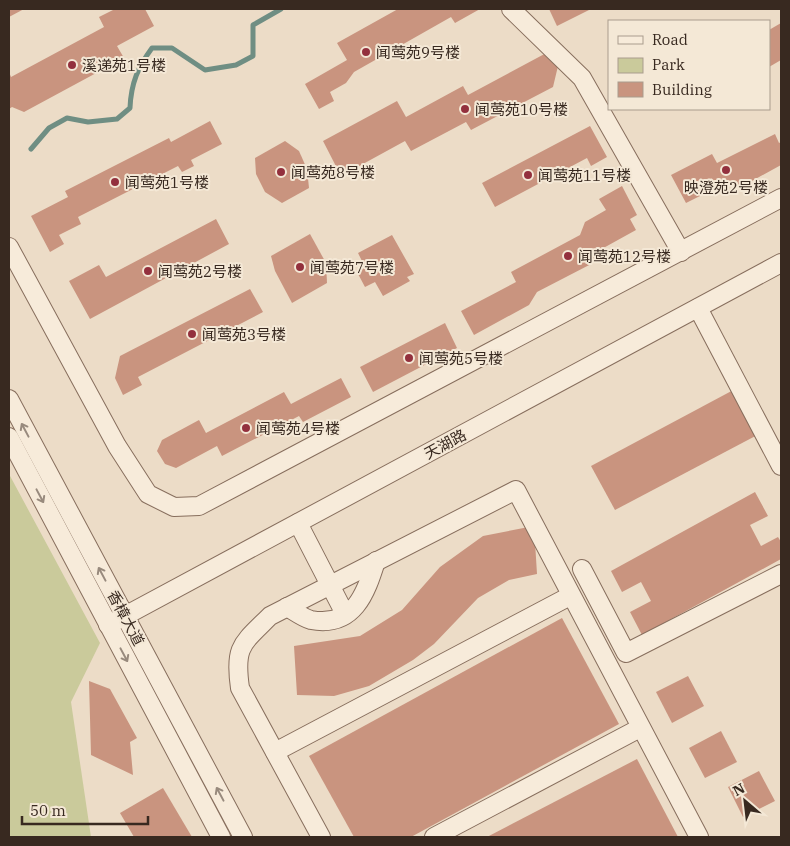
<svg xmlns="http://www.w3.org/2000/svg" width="790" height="846" font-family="'IBM Plex Serif','Noto Sans SC',serif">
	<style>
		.green { fill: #caca9b }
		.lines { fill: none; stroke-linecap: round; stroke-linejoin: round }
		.stream { stroke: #6f8e83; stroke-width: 5 }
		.building { fill: #c9947f }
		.minor-casing { stroke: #876e5d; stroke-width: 20 }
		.minor { stroke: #f7ebda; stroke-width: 18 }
		.oneway { stroke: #988a7d }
		.poi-dot { fill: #93303d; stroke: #f4e8d6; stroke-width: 2 }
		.labels { text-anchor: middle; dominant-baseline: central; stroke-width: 4; stroke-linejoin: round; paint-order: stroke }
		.poi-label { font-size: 15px; fill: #382920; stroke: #f4e8d6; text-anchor: start }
		.street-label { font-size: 15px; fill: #382920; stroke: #f4e8d6 }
	</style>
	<rect width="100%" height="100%" fill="#ecdcc7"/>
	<path class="green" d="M9 474 100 643 71 702 91 837H9Z"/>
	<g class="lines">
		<path class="stream" d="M31 149 49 128 67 118 88 122 117 119 130 108C131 83 138 67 152 48H172L205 70 236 65 253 56V25L281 9"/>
	</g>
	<g class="building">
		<path d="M9 9H24L9 17Z"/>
		<path d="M115 9H145L154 26 117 46 124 58 24 112 12 107 9 109V72L11 77 104 27 99 17Z"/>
		<path d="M398 9H480L455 23 451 17 354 72 346 83 330 92 334 101 319 109 305 84 347 60 337 43Z"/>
		<path d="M549 9H591L557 26Z"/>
		<path d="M781 23V60L769 67V30Z"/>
		<path d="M550 51 558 66 553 87 471 130 466 122 411 151 405 141 341 176 323 141 397 101 406 117 463 86 468 95Z"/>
		<path d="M210 121 222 144 191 160 194 166 182 172 178 166 78 217 81 224 59 235 64 244 50 252 31 216 68 197 65 191 169 138 171 142Z"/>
		<path d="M590 126 607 157 591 166 587 158 495 207 482 183Z"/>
		<path d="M775 134 779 143 781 142V165L741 187 730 181 686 203 671 175 712 154 717 163Z"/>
		<path d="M285 141 299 151 307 169 309 188 282 203 265 192 256 174 255 158Z"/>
		<path d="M622 186 637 215 630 219 636 230 598 251 595 262 537 292 529 305 474 335 461 311 516 282 511 272 580 235 585 222 606 210 599 199Z"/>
		<path d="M216 219 229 244 90 319 69 281 99 265 106 277Z"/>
		<path d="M310 234 326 263 327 283 292 303 275 271 271 256Z"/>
		<path d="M392 235 414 274 407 277 410 281 383 296 375 282 365 287 357 272 365 267 358 253Z"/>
		<path d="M250 289 263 312 138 377 142 385 123 395 115 378 120 356Z"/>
		<path d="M445 323 457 348 373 392 360 367Z"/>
		<path d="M341 378 351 397 303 422 299 416 222 456 217 446 176 468 165 464 157 451 162 440 199 420 206 433 284 392 291 404Z"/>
		<path d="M739 387 763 432 615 510 591 466Z"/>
		<path d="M755 492 768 516 750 525 761 546 778 537 781 542V559L642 635 630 612 651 601 641 582 622 592 611 571Z"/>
		<path d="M534 526 537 574 509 580 478 598 434 644 413 660 369 686 334 696 297 695 294 646 360 636 402 610 440 567 483 536Z"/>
		<path d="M562 618 619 724 411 837H354L309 756Z"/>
		<path d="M688 676 704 706 672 723 656 692Z"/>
		<path d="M89 681 110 689 137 738 130 742 133 775 91 755Z"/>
		<path d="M721 731 737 762 705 778 689 748Z"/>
		<path d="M637 759 678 837H487Z"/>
		<path d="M759 771 775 801 743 817 728 787Z"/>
		<path d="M163 788 192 837H134L120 813Z"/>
	</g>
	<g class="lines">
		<defs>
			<g id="minor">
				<path d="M511 9 582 78 681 252"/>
				<path d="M9 247 117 446 148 494 174 507 199 506 781 198"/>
				<path d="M698 308 781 466"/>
				<path d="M9 399 243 837"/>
				<path d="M9 437 221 837"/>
				<path d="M298 523 345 614"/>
				<path d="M582 569 626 653 781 574"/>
				<path d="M287 607C294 611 303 618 311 620 354 628 366 593 376 561"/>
				<path d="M108 625 781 263"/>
				<path d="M275 752 570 596"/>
				<path d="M321 837 240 688C234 646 242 644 270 616L516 490 699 837"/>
				<path d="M434 837 640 728"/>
			</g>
		</defs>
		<use href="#minor" class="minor-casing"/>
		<use href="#minor" class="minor"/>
	</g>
	<defs><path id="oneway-shaft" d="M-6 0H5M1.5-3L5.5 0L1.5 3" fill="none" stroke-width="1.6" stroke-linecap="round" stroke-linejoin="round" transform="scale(1.25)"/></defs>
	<g class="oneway">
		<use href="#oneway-shaft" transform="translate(25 430) rotate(-118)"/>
		<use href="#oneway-shaft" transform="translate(40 496) rotate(62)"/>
		<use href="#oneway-shaft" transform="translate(102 574) rotate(-118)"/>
		<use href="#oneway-shaft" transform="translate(124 655) rotate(62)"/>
		<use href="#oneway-shaft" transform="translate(220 794) rotate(-118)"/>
	</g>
	<g class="poi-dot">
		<circle cx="366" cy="52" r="5"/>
		<circle cx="72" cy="65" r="5"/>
		<circle cx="465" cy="109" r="5"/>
		<circle cx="726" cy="170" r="5"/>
		<circle cx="281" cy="172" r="5"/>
		<circle cx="528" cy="175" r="5"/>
		<circle cx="115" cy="182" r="5"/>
		<circle cx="568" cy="256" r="5"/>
		<circle cx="300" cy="267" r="5"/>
		<circle cx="148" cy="271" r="5"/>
		<circle cx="192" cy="334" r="5"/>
		<circle cx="409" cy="358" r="5"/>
		<circle cx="246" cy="428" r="5"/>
	</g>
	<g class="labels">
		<g class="poi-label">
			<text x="376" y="52">闻莺苑9号楼</text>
			<text x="82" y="65">溪递苑1号楼</text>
			<text x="475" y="109">闻莺苑10号楼</text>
			<text x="291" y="172">闻莺苑8号楼</text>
			<text x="538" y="175">闻莺苑11号楼</text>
			<text x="125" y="182">闻莺苑1号楼</text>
			<text x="726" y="187" text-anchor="middle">映澄苑2号楼</text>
			<text x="578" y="256">闻莺苑12号楼</text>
			<text x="310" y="267">闻莺苑7号楼</text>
			<text x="158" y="271">闻莺苑2号楼</text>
			<text x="202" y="334">闻莺苑3号楼</text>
			<text x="419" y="358">闻莺苑5号楼</text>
			<text x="256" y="428">闻莺苑4号楼</text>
		</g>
		<g class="street-label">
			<text transform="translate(445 444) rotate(-28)">天湖路</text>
			<text transform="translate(126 618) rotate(62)">香樟大道</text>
		</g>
	</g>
	<rect width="790" height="846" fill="none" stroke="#382920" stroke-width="20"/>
	<rect x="608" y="20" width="162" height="90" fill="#f4e8d6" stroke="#a99c8d"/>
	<rect x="618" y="36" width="25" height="8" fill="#f7ebda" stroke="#a99c8d"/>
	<text x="652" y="45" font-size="15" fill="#382920">Road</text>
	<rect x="618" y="58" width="25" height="15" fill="#caca9b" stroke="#a99c8d"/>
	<text x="652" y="70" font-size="15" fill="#382920">Park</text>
	<rect x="618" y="82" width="25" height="15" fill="#c9947f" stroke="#a99c8d"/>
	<text x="652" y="95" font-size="15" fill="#382920">Building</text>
	<g transform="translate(745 801) rotate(332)" stroke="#f4e8d6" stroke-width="4" paint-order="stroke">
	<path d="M0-4L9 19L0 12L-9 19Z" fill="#382920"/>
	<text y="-8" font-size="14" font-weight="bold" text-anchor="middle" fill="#382920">N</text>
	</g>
	<path d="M22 816v8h126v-8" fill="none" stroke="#382920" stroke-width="2.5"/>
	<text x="30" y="816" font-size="15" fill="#382920" stroke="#f4e8d6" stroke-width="4" paint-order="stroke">50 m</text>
</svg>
